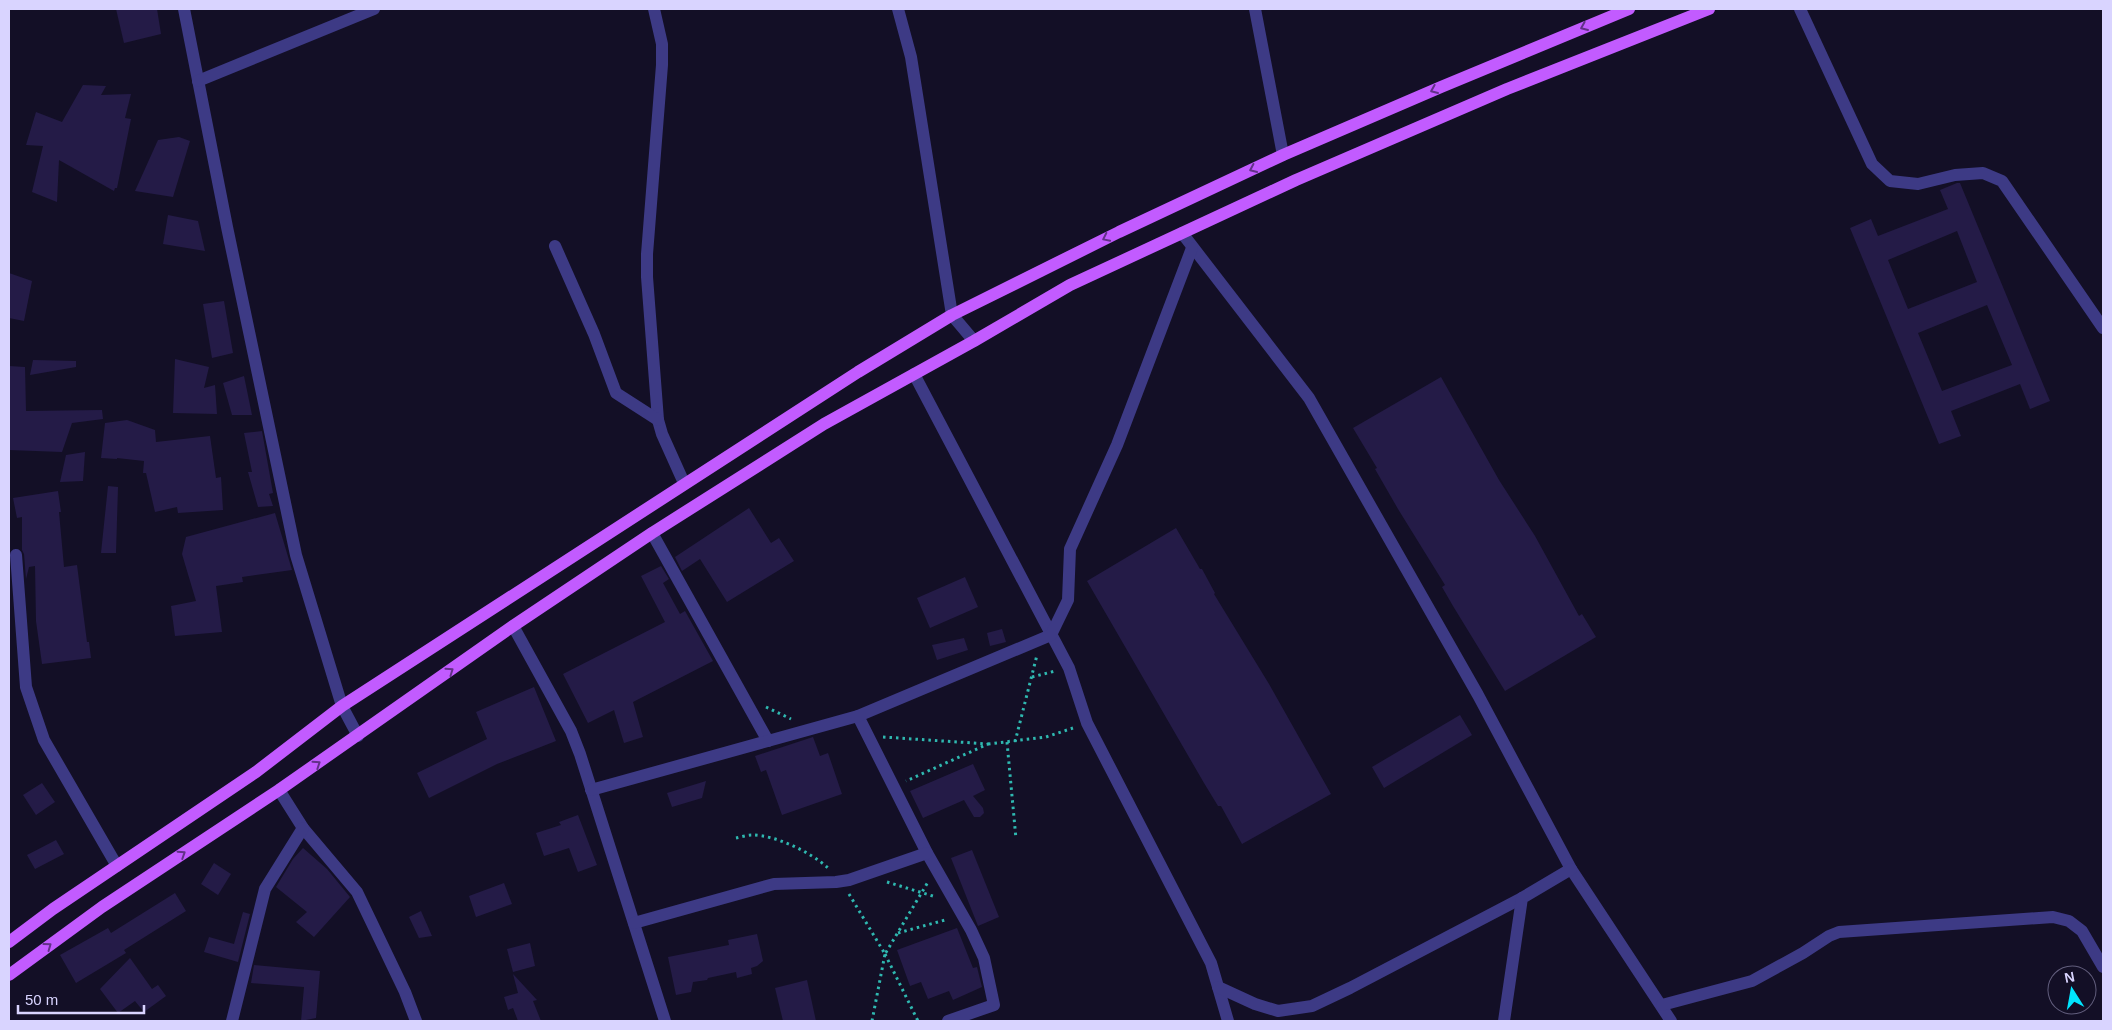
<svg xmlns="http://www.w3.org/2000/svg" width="2112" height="1030" font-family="Helvetica,sans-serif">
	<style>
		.building { fill: #241b47; fill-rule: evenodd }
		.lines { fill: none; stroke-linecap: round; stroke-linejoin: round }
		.path { stroke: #2fb8b0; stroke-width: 3; stroke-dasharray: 2.5 4; stroke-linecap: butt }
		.minor { stroke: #3d3a85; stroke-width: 12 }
		.major { stroke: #c25bff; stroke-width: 12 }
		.oneway { stroke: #623188 }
	</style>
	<rect width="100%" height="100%" fill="#130f26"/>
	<g class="building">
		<path d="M116 9H157L161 34 124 43Z"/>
		<path d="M83 85 106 86 101 95 131 94 125 118 131 119 117 188H115L114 191 59 160 57 202 32 192 43 146 26 145 36 112 62 122Z"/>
		<path d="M179 137 190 141 173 197 135 191 158 140Z"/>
		<path d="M1957 183H1960L2050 401 2030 409 2020 384 1951 411 1961 436 1939 444 1850 228 1871 219 1878 236 1948 209 1940 190ZM1957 231 1977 282 1908 309 1888 260ZM1987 305 2012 365 1942 391 1918 333Z"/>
		<path d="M168 215 198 221 205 251 163 244Z"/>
		<path d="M9 273 32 281 24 321 9 318Z"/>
		<path d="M224 301 233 353 212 358 203 304Z"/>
		<path d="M175 359 209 367 204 388 215 385 217 414 173 413Z"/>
		<path d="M33 360 76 361V367L30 375Z"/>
		<path d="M9 366 25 367 26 411 102 410 103 419 72 423 62 452 9 450Z"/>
		<path d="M244 376 252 415H232L223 383Z"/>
		<path d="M1441 377 1499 480 1535 536 1579 616 1582 614 1596 637 1505 691 1453 606 1442 587 1445 585 1398 509 1375 469 1377 468 1353 428Z"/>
		<path d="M127 420 155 430 156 442 210 436 216 478 221 477 223 510 178 513 177 507 155 512 146 473H143L144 461 117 458V459L101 458 105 423Z"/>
		<path d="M262 431 273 493 269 494 273 506 258 507 248 472H252L244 433Z"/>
		<path d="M85 452 83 481 60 482 66 455Z"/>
		<path d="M108 486 118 487 116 553H101Z"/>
		<path d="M58 491 61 512H59L64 567 77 565 87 642H89L91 658 42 664 36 621 35 566 29 567 26 579 24 554 22 550V517L17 518 13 498Z"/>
		<path d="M749 508 771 543 779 538 794 561 727 602 700 559 682 571 675 557Z"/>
		<path d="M275 513 292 570 242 577 243 582 216 586 222 632 175 636 171 606 196 601 182 554 186 537Z"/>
		<path d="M1176 528 1200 569H1202L1215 593 1214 594 1269 684 1331 794 1242 844 1221 806H1218L1204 783 1087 581Z"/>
		<path d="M661 566 669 579 663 583 680 614 685 611 713 661 633 702 643 737 624 743 614 710 588 723 563 674 665 622 641 576Z"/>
		<path d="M965 577 978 607 930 628 917 598Z"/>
		<path d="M1002 629 1006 642 990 646 987 633Z"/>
		<path d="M964 638 968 650 937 660 932 645Z"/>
		<path d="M534 687 556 741 497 764 429 798 417 773 487 739 476 712Z"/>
		<path d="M1460 715 1472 735 1384 788 1372 767Z"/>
		<path d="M813 737 820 756 828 753 842 794 782 815 766 770 761 772 755 756Z"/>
		<path d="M973 764 985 790 973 796 983 808 984 813 980 817H974L964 800 923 818 910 791Z"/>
		<path d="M706 781 702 798 672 807 667 793Z"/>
		<path d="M42 783 55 802 36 815 23 795Z"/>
		<path d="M578 815 597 865 578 872 569 848 544 856 536 833 561 825 559 822Z"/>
		<path d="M56 840 64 854 35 869 27 855Z"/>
		<path d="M303 848 327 869 350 897 314 937 296 922 307 912 276 887 293 859Z"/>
		<path d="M972 850 999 917 978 926 951 858Z"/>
		<path d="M214 863 231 874 218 895 201 884Z"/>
		<path d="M504 883 512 904 476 917 469 896Z"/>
		<path d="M175 893 186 911 124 950 126 953 76 983 60 955 108 928 111 933Z"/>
		<path d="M421 911 432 936 419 938 409 917Z"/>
		<path d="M243 912 250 914 238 962 204 952 209 937 234 944Z"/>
		<path d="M957 928 973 968 977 967 982 987 953 1000 949 991 928 999 921 982 910 986 897 950Z"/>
		<path d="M757 934 763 961 757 966 751 968 752 974 737 978 736 972 708 978 707 980 693 982 691 992 676 995 668 957 729 945 728 940Z"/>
		<path d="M530 943 535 966 513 972 507 949Z"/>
		<path d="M130 958 152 989 158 985 166 996 144 1012 135 1001 118 1013 100 989Z"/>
		<path d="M254 965 320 971 316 1018 301 1021 304 987 251 983Z"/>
		<path d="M513 974 537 1000 533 1001 541 1021H518L513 1008 508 1010 504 997 518 993Z"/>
		<path d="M807 980 816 1021H783L775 988Z"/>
	</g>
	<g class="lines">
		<g class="path">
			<path d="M1032 677 1055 671"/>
			<path d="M766 707 791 719"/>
			<path d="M883 737 988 744 906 781"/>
			<path d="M1007 742 1016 839"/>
			<path d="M1015 742 1037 655"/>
			<path d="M988 744 1046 737 1073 728"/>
			<path d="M736 838C741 837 747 835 752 835 775 835 811 852 828 868"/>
			<path d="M887 882 936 897"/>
			<path d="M849 894 885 954 928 882"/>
			<path d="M898 933 945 920"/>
			<path d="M885 954 918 1021"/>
			<path d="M872 1021 885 954"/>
		</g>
		<g class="minor">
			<path d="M184 9 227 227 296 555 342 706 358 736"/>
			<path d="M654 9 662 44V65L647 254V277L658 420 662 434 684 483"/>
			<path d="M898 9 911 57 952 315 974 341"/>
			<path d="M1255 9 1283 155"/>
			<path d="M1800 9 1872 164 1890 181 1918 184 1955 175 1983 173 2002 181 2103 328"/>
			<path d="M198 81 374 9"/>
			<path d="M1182 233 1309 398 1478 695 1571 869 1671 1021"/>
			<path d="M555 246 594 334 616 393 658 420"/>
			<path d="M914 374 1069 668 1087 723 1211 963 1228 1021"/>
			<path d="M652 533 768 741"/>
			<path d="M16 555 26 687 44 740 117 866"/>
			<path d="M513 626 571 731 580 754 665 1021"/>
			<path d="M858 716 927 853 971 930 984 958 994 1005 948 1021"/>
			<path d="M279 790 303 828 357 892 405 992 416 1021"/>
			<path d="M591 790 858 716 1051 635 1068 600 1070 549 1117 445 1192 248"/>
			<path d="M634 923 774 884 836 882 849 880 927 853"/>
			<path d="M1218 987 1255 1004 1278 1011 1312 1006 1350 988 1522 898"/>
			<path d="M1662 1005 1752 981 1803 953 1829 936 1839 932 2053 917 2069 921 2082 931 2103 967"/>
			<path d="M232 1021 265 889 303 828"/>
			<path d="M1504 1021 1522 898 1571 869"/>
		</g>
		<g class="major">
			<path d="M9 942 53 909 256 772 342 706 858 372 952 315 1119 232 1283 155 1441 87 1629 9"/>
			<path d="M9 975 102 907 279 790 513 626 652 533 824 424 974 341 1070 285 1182 233 1296 180 1507 89 1709 9"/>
		</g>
	</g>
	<defs><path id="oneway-chevron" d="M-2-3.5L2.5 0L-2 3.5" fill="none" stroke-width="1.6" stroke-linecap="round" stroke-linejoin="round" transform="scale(1.25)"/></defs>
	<g class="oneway">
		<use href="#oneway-chevron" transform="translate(1584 27) rotate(157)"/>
		<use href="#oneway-chevron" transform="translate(1434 90) rotate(157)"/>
		<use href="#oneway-chevron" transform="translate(1253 169) rotate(155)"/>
		<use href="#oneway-chevron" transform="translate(1106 238) rotate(154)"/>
		<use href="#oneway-chevron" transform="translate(450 671) rotate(-35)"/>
		<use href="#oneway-chevron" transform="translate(317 764) rotate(-34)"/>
		<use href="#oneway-chevron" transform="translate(182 854) rotate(-33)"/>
		<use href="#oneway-chevron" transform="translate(48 946) rotate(-36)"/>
	</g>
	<rect width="2112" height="1030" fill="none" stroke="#d9d4ff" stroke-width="20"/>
	<g transform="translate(2072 990) rotate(349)"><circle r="24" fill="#130f26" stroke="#625e7d"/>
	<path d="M0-4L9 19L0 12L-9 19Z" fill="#00e5ff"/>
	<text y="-8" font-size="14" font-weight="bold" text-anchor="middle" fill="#d9d4ff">N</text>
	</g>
	<path d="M18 1005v8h126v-8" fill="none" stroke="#d9d4ff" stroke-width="2.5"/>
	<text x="25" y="1005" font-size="15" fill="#d9d4ff" stroke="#130f26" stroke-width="4" paint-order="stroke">50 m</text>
</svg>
